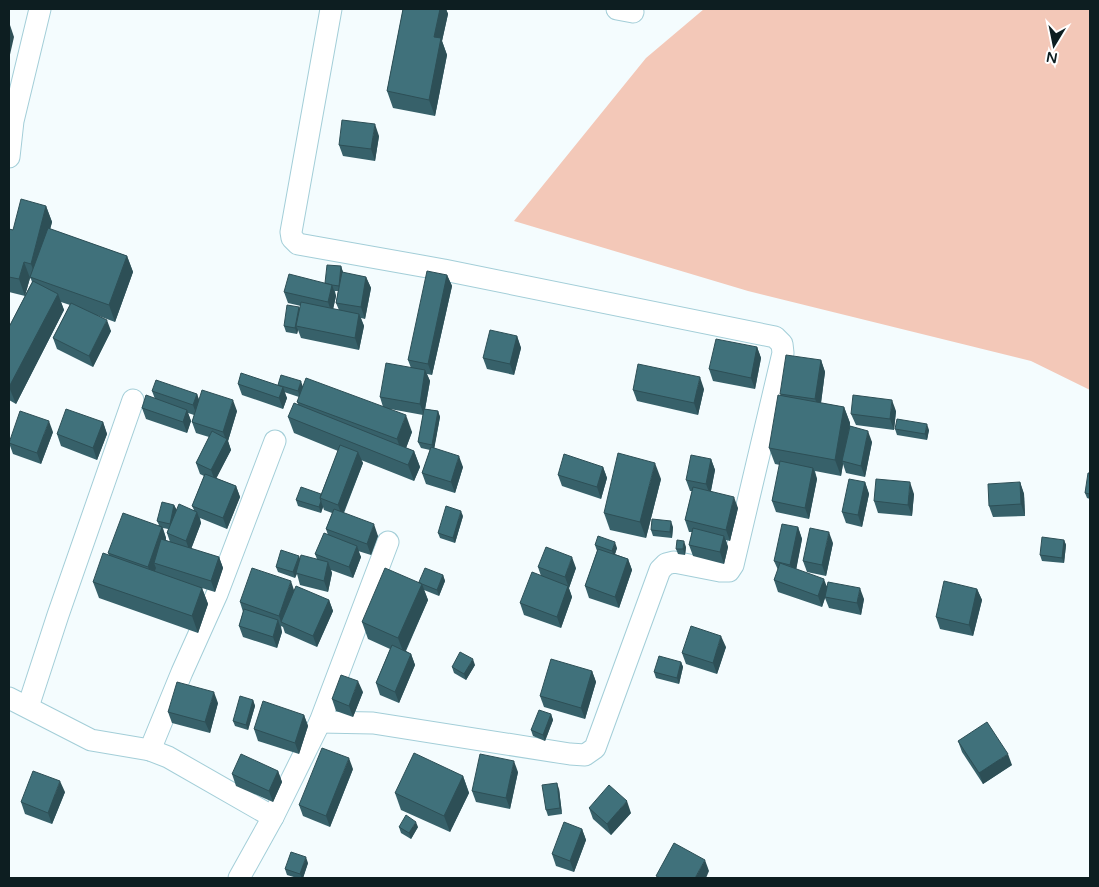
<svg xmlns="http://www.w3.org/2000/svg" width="1099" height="887" font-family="'Varela Round',sans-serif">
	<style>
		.green { fill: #f3c8b8 }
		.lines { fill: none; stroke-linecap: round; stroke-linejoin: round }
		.minor-casing { stroke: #a3ced8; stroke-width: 23 }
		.minor { stroke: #fff; stroke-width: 21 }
		.wall { fill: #37616a; fill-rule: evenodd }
		.shaded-wall { fill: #2d4f56 }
		.building { fill: #40717b; stroke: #2d4f56 }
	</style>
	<rect width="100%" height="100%" fill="#f4fcfe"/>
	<path class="green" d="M704 9H1090V390L1031 361 748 291 514 221 646 58Z"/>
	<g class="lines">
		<defs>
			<g id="minor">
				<path d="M617 9 633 12"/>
				<path d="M9 157 13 121 40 9"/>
				<path d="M9 698 91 740 150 750 168 757 273 817"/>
				<path d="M28 707 58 615 133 400"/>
				<path d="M320 722 373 723 570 754 585 755 595 748 660 570 666 564 674 562 720 571H729L733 565 783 353 782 344 775 337 444 270 298 244 292 238 291 232 331 9"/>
				<path d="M150 750 182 672 217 594 275 441"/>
				<path d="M239 878 273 817 320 722 388 542"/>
			</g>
		</defs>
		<use href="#minor" class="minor-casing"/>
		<use href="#minor" class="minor"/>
	</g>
	<g class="wall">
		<path d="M403 9H446L448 14 442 41 447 55 435 116 393 108 387 91Z"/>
		<path d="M379 136 375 161 343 156 339 145Z"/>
		<path d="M46 206 52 222 50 229 127 256 133 272 115 322 96 315 111 331 93 367 57 349 53 338 70 305 61 302 64 310 16 404 9 400V327L25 296 9 292V229L13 230ZM30 278 31 279 32 282 25 295Z"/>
		<path d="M341 266 343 273 366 277 371 288 365 319 361 318 364 326 359 350 301 338 298 330 297 334 286 332 284 326 299 307 300 310 301 306 288 303 284 292 325 283ZM335 291H338L336 303 339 310 333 309 336 296Z"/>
		<path d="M447 275 452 286 432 375 427 374 430 381 425 409 438 411 440 417 434 448 463 467 455 493 426 484 422 473 430 450 421 448 418 442 423 415 390 409 412 432 406 448 414 451 420 467 414 481 361 460 363 463 344 513 378 536 371 555 358 551 361 557 353 578 331 570 332 573 328 592 300 585 297 574 295 578 278 572 276 567 299 556 300 560 317 559 315 554 328 535 326 529 332 513 324 510 323 507 321 513 298 506 296 500 321 494 338 451 294 433 288 417 298 404 297 402 299 397 284 392 287 398 283 409 242 395 238 384 303 386 383 407 380 397 411 368 408 360Z"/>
		<path d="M517 336 521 348 514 375 487 369 483 358Z"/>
		<path d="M757 347 761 358 755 389 713 381 709 369Z"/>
		<path d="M821 360 825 372 821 403 844 407 850 423V426L872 442 865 477 846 473 843 464 841 476 815 471 817 479 809 519 776 512 772 501 780 465 775 464 769 448 781 395 780 394Z"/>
		<path d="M704 389 698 415 637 401 633 390Z"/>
		<path d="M152 391 197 394 199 400 237 411 228 441 231 450 216 478 236 486 240 497 227 529 200 518 201 523 191 549 219 557 223 568 215 592 202 588 208 604 198 633 99 598 93 582 109 555 108 553 159 525 157 521 174 505 176 510H194L192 506 204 476 200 474 196 463 209 437 196 433 192 422 194 415 188 413 191 421 187 433 146 419 142 408 155 399ZM163 528 168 529 167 533 170 542 166 540V538Z"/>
		<path d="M896 411 894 430 856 425 851 414Z"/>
		<path d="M103 422 107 434 97 460 61 446 57 434Z"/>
		<path d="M895 429 929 430 927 440 897 435Z"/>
		<path d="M53 432 41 464 13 454 9 443Z"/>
		<path d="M711 459 715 470 711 491 738 508 730 541 726 540 728 547 724 564 693 556 689 545 692 532H689L685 520 692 491H690L686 480Z"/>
		<path d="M603 467 607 478 601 499 562 486 558 475Z"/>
		<path d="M1090 473V499L1087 498 1085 493Z"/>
		<path d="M661 479 646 538 610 530 604 513Z"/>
		<path d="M865 482 869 494 862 527 846 523 842 512Z"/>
		<path d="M1020 482 1024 494 1025 516 993 517 989 506Z"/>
		<path d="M914 494 912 516 878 513 874 501Z"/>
		<path d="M463 516 455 543 440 538 438 533Z"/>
		<path d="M673 527 672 538 653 536 651 530Z"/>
		<path d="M798 527 802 539 796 569 827 586 864 599 861 615 829 608 825 598 822 607 778 592 774 580 778 570 774 561Z"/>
		<path d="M1064 540 1066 545 1064 563 1042 561 1040 555Z"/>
		<path d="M833 543 826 576 807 572 803 561Z"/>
		<path d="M595 545 617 548 615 554 628 559 632 570 619 608 589 598 585 586 597 551Z"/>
		<path d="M686 547 685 555 678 554 676 549Z"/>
		<path d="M538 567 576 568 569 588 572 597 561 628 524 615 520 603 541 576Z"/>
		<path d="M443 575 445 581 439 596 424 590 428 600 406 651 411 654 415 665 399 703 380 695 376 683 390 649 368 639 362 622 419 582Z"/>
		<path d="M977 589 982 600 973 636 940 629 936 617Z"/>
		<path d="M294 590 329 600 333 611 317 647 285 633 283 627 281 626 282 632 277 648 243 637 239 626 243 612 240 602Z"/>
		<path d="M726 647 717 674 686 664 682 653Z"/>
		<path d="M681 662 683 667 679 684 656 678 654 672Z"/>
		<path d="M475 665 466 680 454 673 452 667Z"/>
		<path d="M592 671 596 682 585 719 544 707 540 696Z"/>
		<path d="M363 692 353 717 336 711 332 699Z"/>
		<path d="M253 700 255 706 248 730 235 726 233 721Z"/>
		<path d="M218 703 210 733 172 723 168 712Z"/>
		<path d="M551 714 553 720 545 741 533 736 531 730Z"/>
		<path d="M304 715 308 726 299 754 258 741 254 729Z"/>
		<path d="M958 741 1012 765 983 784 962 752Z"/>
		<path d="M353 769 330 827 303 816 299 805Z"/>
		<path d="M278 771 282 782 273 802 236 786 232 774Z"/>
		<path d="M518 772 510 809 476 802 472 791Z"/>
		<path d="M463 776 469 793 450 832 401 810 395 793Z"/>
		<path d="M559 789 562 814 548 816 546 810Z"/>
		<path d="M65 792 52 824 25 814 21 802Z"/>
		<path d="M589 808 631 813 611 835 593 819Z"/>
		<path d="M399 827H418L411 839 401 833Z"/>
		<path d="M582 829 586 840 574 872 556 866 552 854Z"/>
		<path d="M308 863 303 878H297L287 875 285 869Z"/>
	</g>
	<g class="shaded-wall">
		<path d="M440 9H446L448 14 442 41 447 55 435 116 429 100 434 37Z"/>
		<path d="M10 25 14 37 9 59V30Z"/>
		<path d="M375 124 379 136 375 161 371 149Z"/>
		<path d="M46 206 52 222 37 280 31 264Z"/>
		<path d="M127 256 133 272 115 322 109 305Z"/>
		<path d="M24 262 30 278 25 296 19 279Z"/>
		<path d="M341 266 343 272 341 292 339 286Z"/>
		<path d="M447 275 452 286 432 375 428 364Z"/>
		<path d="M366 277 371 288 365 319 361 307Z"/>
		<path d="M332 285 336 296 332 314 328 302Z"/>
		<path d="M58 294 64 310 16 404 9 387Z"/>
		<path d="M299 307 301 312 296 326 298 330 297 334 295 328Z"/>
		<path d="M359 314 364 326 359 350 355 338Z"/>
		<path d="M107 320 111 331 93 367 89 356Z"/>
		<path d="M517 336 521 348 514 375 510 364Z"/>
		<path d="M757 347 761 358 755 389 751 378Z"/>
		<path d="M821 360 825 372 820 410 815 399Z"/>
		<path d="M425 370 430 381 424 415 420 404Z"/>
		<path d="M700 377 704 389 698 415 694 403Z"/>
		<path d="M301 381 303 387 300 397 298 391Z"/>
		<path d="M283 387 287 398 283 409 279 398Z"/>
		<path d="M197 394 201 405 197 416 193 405Z"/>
		<path d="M233 400 237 411 228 441 231 450 215 481 211 470 226 440 223 432Z"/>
		<path d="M892 400 896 411 894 430 890 419Z"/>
		<path d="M844 407 850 423 843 462 842 461 843 464 841 476 835 460Z"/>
		<path d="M187 410 191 421 187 433 183 422Z"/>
		<path d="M438 411 440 417 434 450 432 445Z"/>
		<path d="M406 415 412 432 403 456 397 439Z"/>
		<path d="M49 421 53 432 41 464 37 453Z"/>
		<path d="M103 422 107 434 97 460 93 448Z"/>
		<path d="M927 424 929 430 927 440 925 434Z"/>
		<path d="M868 431 872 442 865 477 861 466Z"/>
		<path d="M414 451 420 467 414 481 408 465Z"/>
		<path d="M358 452 363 463 342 516 338 505Z"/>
		<path d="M459 456 463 467 455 493 451 482Z"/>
		<path d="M711 459 715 470 710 495 706 484Z"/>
		<path d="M655 463 661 479 646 538 640 522Z"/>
		<path d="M603 467 607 478 601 499 597 487Z"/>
		<path d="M813 468 817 479 809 519 805 508Z"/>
		<path d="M865 482 869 494 862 527 858 515Z"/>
		<path d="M910 482 914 494 912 516 908 505Z"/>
		<path d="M1020 482 1024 494 1025 516 1021 504Z"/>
		<path d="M236 486 240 497 227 529 223 518Z"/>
		<path d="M734 497 738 508 730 541 726 530Z"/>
		<path d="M321 501 323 507 321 513 319 507Z"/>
		<path d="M174 505 177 510 172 530 170 524Z"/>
		<path d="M461 511 463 516 455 543 453 538Z"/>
		<path d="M197 512 201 523 190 552 186 541Z"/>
		<path d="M671 521 673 527 672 538 670 532Z"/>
		<path d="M374 524 378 536 371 555 367 544Z"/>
		<path d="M162 527 166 538 157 564 154 563 156 568 152 578 148 567Z"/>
		<path d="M798 527 802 539 795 576 790 565Z"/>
		<path d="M829 532 833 543 826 576 822 565Z"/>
		<path d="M724 536 728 547 724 564 720 552Z"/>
		<path d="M1064 540 1066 545 1064 563 1062 558Z"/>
		<path d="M684 541 686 547 685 555 683 549Z"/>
		<path d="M615 542 617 548 614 557 612 551Z"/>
		<path d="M357 546 361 557 353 578 349 567Z"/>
		<path d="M299 556 301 562 295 578 293 572Z"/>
		<path d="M219 557 223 568 215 592 211 581Z"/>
		<path d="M572 557 576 568 569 588 565 577Z"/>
		<path d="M628 559 632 570 619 608 615 597Z"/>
		<path d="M328 562 332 573 328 592 324 581Z"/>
		<path d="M443 575 445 581 439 596 437 590Z"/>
		<path d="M824 579 828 590 825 597V598L822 607 818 596Z"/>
		<path d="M291 581 295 593 281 622 279 616Z"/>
		<path d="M422 584 428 600 404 654 398 638Z"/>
		<path d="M568 586 572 597 561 628 557 617Z"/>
		<path d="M202 588 208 604 198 633 192 616Z"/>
		<path d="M860 588 864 599 861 615 857 603Z"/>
		<path d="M977 589 982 600 973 636 969 625Z"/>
		<path d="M329 600 333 611 317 647 313 636Z"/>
		<path d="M278 620 282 632 277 648 273 637Z"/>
		<path d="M721 636 726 647 717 674 713 663Z"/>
		<path d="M411 654 415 665 399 703 395 692Z"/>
		<path d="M473 659 475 665 466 680 464 674Z"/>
		<path d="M681 662 683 667 679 684 677 678Z"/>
		<path d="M592 671 596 682 585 719 581 708Z"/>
		<path d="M358 681 363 692 353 717 349 706Z"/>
		<path d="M214 692 218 703 210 733 205 722Z"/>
		<path d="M253 700 255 706 248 730 246 725Z"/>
		<path d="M551 714 553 720 545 741 543 735Z"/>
		<path d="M304 715 308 726 299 754 295 743Z"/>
		<path d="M1008 754 1012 765 983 784 979 773Z"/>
		<path d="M349 758 353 769 330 827 326 816Z"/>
		<path d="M514 761 518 772 510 809 506 798Z"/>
		<path d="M278 771 282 782 273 802 269 791Z"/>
		<path d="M463 776 469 793 450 832 444 816Z"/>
		<path d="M60 781 65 792 52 824 48 813Z"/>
		<path d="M557 783 559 789 562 814 560 808Z"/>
		<path d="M627 801 631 813 611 835 607 824Z"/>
		<path d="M416 822 418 827 411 839 409 833Z"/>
		<path d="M582 829 586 840 574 872 570 861Z"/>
		<path d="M306 857 308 863 303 878H302L300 874Z"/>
		<path d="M705 860 709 871 706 878H695Z"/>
	</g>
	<g class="building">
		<path d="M403 9H440L434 37 441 38 429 100 387 91Z"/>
		<path d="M342 120 375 124 371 149 339 145Z"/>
		<path d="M21 199 46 206 31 264 24 262 19 279 9 277V229L13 230Z"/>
		<path d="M48 228 127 256 109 305 30 277Z"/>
		<path d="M327 265 341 266 339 286 332 285 325 283Z"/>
		<path d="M427 271 447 275 428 364 408 360Z"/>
		<path d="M342 272 366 277 361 307 336 303Z"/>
		<path d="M289 274 332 285 328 302 284 292Z"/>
		<path d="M33 281 58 294 9 387V327Z"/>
		<path d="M301 302 359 314 355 338 296 326Z"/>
		<path d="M71 303 107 320 89 356 53 338Z"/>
		<path d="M287 305 299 307 295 328 284 326Z"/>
		<path d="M490 330 517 336 510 364 483 358Z"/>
		<path d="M716 339 757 347 751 378 709 369Z"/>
		<path d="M786 355 821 360 815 399 780 394Z"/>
		<path d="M386 363 425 370 420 404 380 397Z"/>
		<path d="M638 364 700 377 694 403 633 390Z"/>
		<path d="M241 373 283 387 279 398 238 384Z"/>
		<path d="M281 375 301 381 298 391 278 385Z"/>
		<path d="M306 378 406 415 397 439 297 402Z"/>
		<path d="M156 380 197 394 193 405 152 391Z"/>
		<path d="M202 390 233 400 223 432 192 422Z"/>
		<path d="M146 395 187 410 183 422 142 408Z"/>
		<path d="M778 395 844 407 835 460 769 448Z"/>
		<path d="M853 395 892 400 890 419 851 414Z"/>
		<path d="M294 403 414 451 408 465 288 417Z"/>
		<path d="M66 409 103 422 93 448 57 434Z"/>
		<path d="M424 409 438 411 432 445 418 442Z"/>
		<path d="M20 411 49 421 37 453 9 443Z"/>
		<path d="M897 419 927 424 925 434 895 429Z"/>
		<path d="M850 426 868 431 861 466 842 461Z"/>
		<path d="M212 431 227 439 211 470 196 463Z"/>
		<path d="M340 445 358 452 338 505 320 498Z"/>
		<path d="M431 447 459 456 451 482 422 473Z"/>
		<path d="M618 453 655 463 640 522 604 513Z"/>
		<path d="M564 454 603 467 597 487 558 475Z"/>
		<path d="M691 455 711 459 706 484 686 480Z"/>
		<path d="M780 461 813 468 805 508 772 501Z"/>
		<path d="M1088 473H1090V494L1085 493Z"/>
		<path d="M205 474 236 486 223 518 192 506Z"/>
		<path d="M849 479 865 482 858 515 842 512Z"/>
		<path d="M876 479 910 482 908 505 874 501Z"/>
		<path d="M1020 482 1021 504 989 506 988 484Z"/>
		<path d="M301 487 321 494 320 498 321 501 319 507 296 500Z"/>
		<path d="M693 487 734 497 726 530 685 520Z"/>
		<path d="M162 502 174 505 170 524 157 521Z"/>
		<path d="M179 504 197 512 186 541 167 533Z"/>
		<path d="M446 506 461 511 453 538 438 533Z"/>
		<path d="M334 509 374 524 367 544 326 529Z"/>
		<path d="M123 513 162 527 148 567 108 553Z"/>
		<path d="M652 519 671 521 670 532 651 530Z"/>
		<path d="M782 524 798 527 790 565 774 561Z"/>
		<path d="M693 528 724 536 720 552 689 545Z"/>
		<path d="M810 528 829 532 822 565 803 561Z"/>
		<path d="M324 533 357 546 349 567 315 554Z"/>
		<path d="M598 536 615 542 612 551 595 545Z"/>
		<path d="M1042 537 1064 540 1062 558 1040 555Z"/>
		<path d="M161 539 219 557 211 581 154 563Z"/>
		<path d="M677 540 684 541 683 549H676Z"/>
		<path d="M546 547 572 557 565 577 538 567Z"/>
		<path d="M598 549 628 559 615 597 585 586Z"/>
		<path d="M281 550 299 556 293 572 276 567Z"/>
		<path d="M103 553 202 588 192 616 93 582Z"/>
		<path d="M301 555 328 562 324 581 296 573Z"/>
		<path d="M780 563 824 579 818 596 774 580Z"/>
		<path d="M252 568 291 581 279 616 240 602Z"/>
		<path d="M385 568 422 584 398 638 362 622Z"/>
		<path d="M425 568 443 575 437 590 422 584 419 582Z"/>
		<path d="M532 572 568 586 557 617 520 603Z"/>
		<path d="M944 581 977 589 969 625 936 617Z"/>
		<path d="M828 582 860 588 857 603 825 597Z"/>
		<path d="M296 586 329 600 313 636 281 622Z"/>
		<path d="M244 609 278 620 273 637 239 626Z"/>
		<path d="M691 626 721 636 713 663 682 653Z"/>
		<path d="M392 645 411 654 395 692 376 683Z"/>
		<path d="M460 652 473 659 464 674 452 667Z"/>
		<path d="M659 656 681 662 677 678 654 672Z"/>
		<path d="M551 659 592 671 581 708 540 696Z"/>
		<path d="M341 675 358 681 349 706 332 699Z"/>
		<path d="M177 682 214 692 205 722 168 712Z"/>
		<path d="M240 696 253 700 246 725 233 721Z"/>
		<path d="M263 701 304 715 295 743 254 729Z"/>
		<path d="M539 710 551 714 543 735 531 730Z"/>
		<path d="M987 722 1008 754 979 773 958 741Z"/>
		<path d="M322 748 349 758 326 816 299 805Z"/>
		<path d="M414 753 463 776 444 816 395 793Z"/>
		<path d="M241 754 278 771 269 791 232 774Z"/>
		<path d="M480 754 514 761 506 798 472 791Z"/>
		<path d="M33 771 60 781 48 813 21 802Z"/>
		<path d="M557 783 560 808 546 810 542 785Z"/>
		<path d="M609 785 627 801 607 824 589 808Z"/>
		<path d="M406 815 416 822 409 833 399 827Z"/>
		<path d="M564 822 582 829 570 861 552 854Z"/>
		<path d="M674 843 705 860 695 878H660L656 876Z"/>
		<path d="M291 852 306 857 300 874 285 869Z"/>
	</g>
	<rect width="1099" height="887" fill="none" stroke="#0d1e21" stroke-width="20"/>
	<g transform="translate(1054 45) rotate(190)" stroke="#ffffff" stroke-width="4" paint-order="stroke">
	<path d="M0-4L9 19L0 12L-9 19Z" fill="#0d1e21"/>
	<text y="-8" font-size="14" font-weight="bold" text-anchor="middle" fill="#0d1e21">N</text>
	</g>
</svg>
